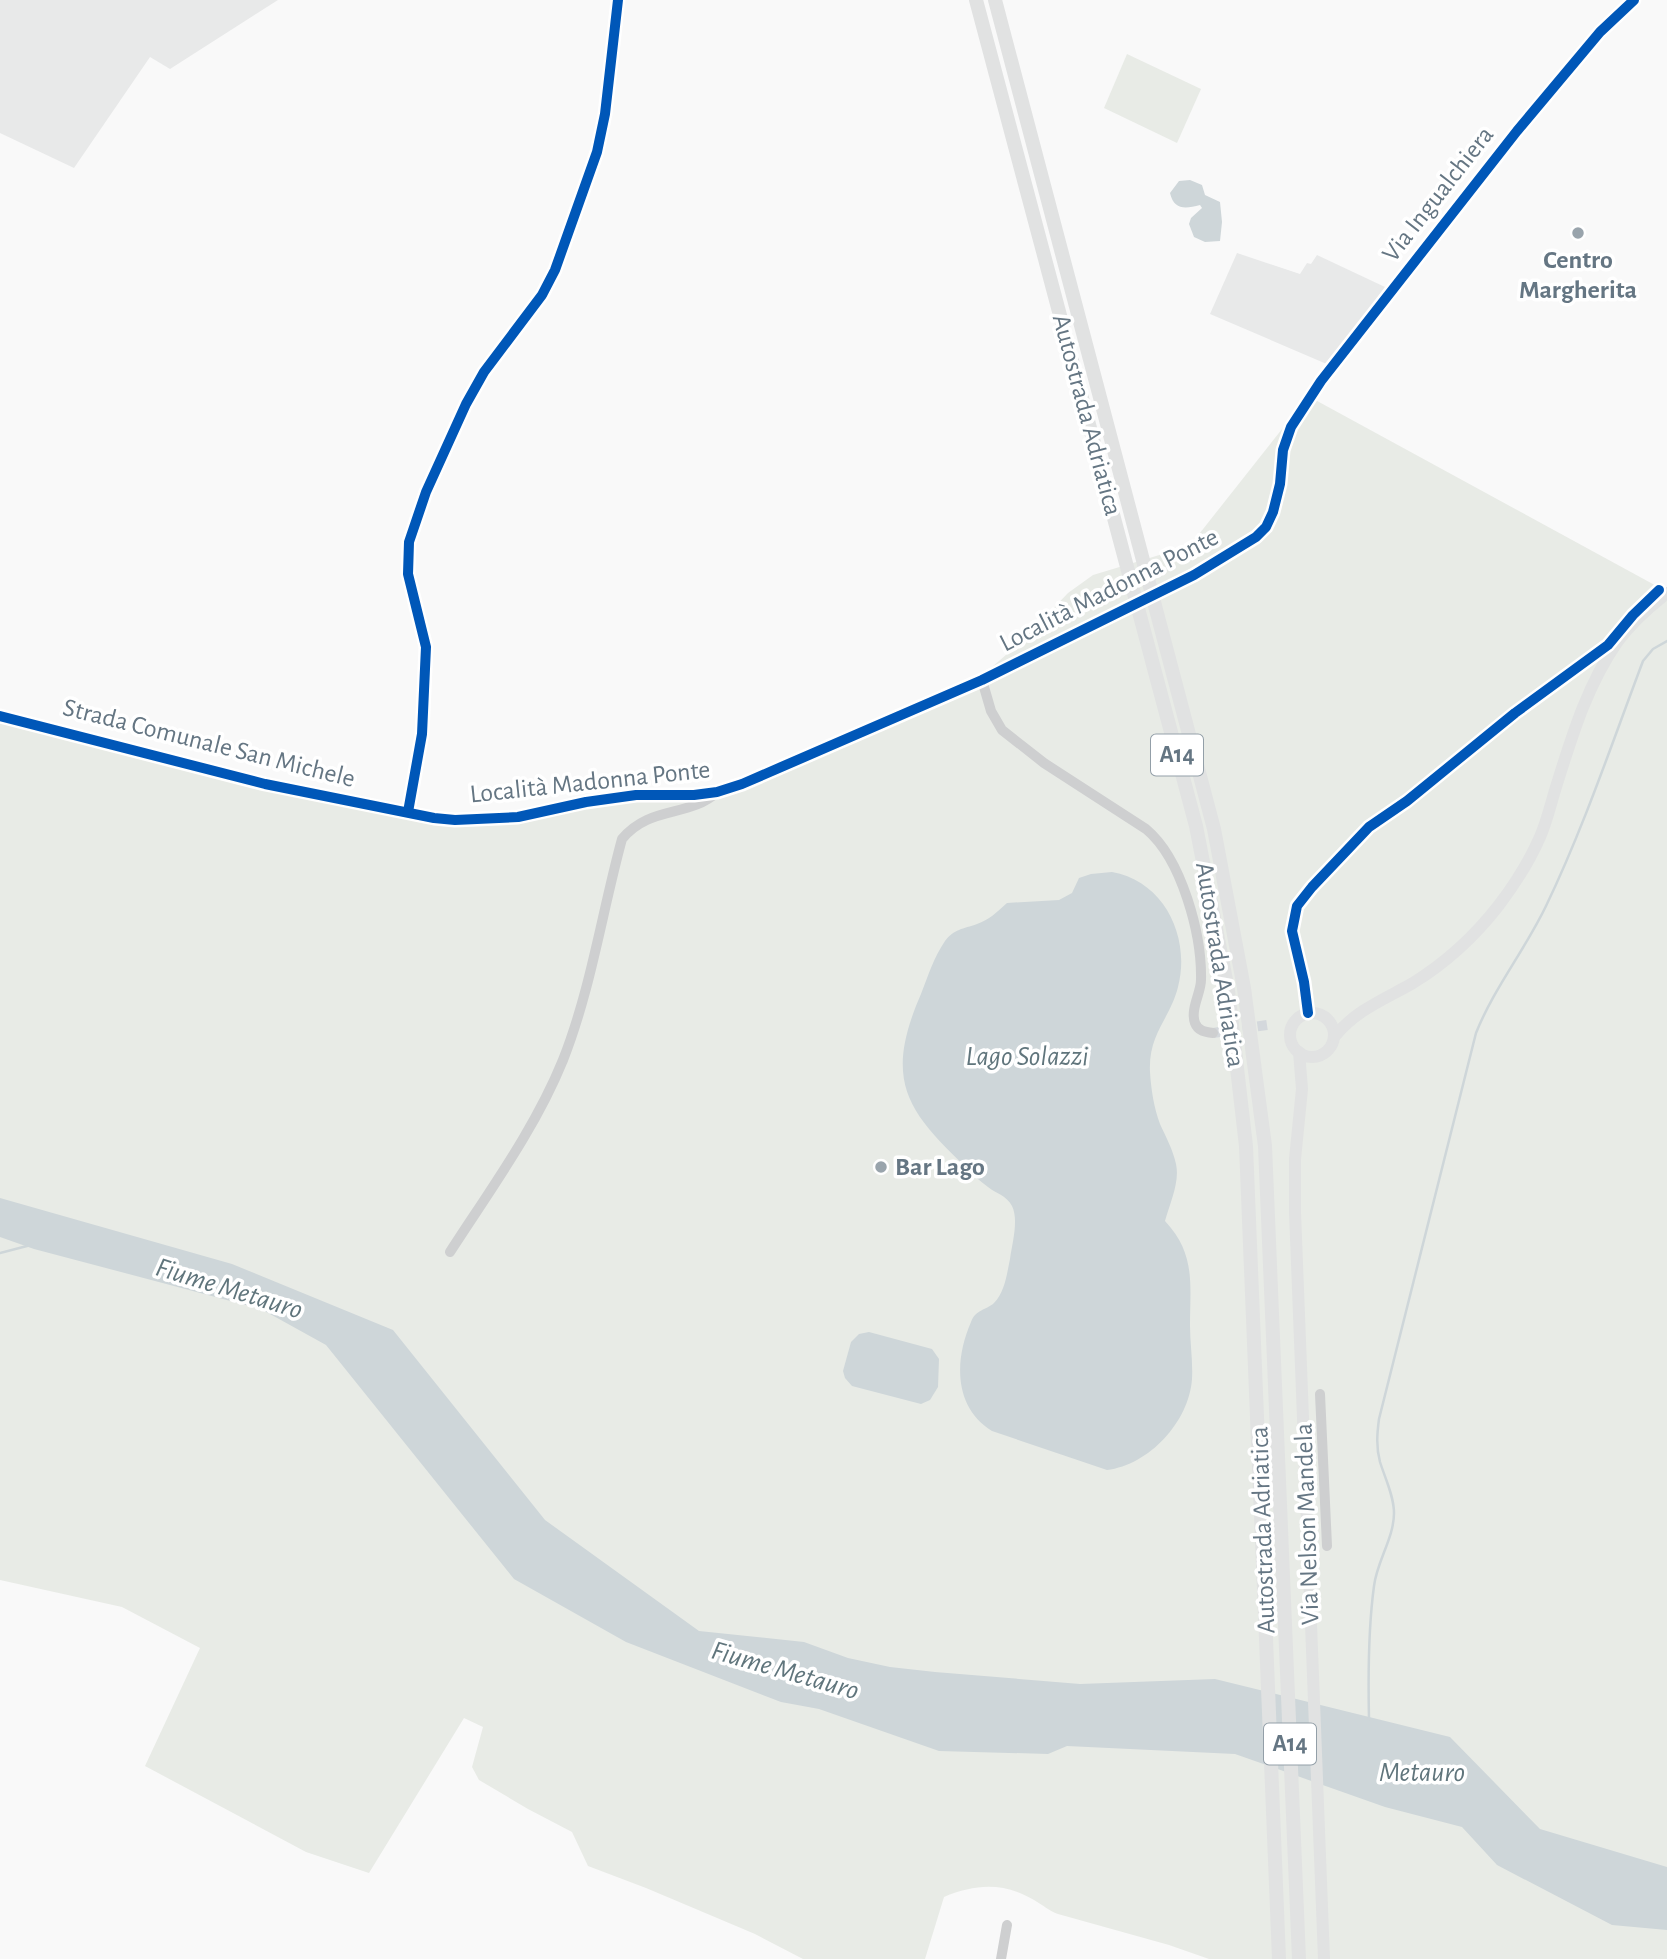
<svg xmlns="http://www.w3.org/2000/svg" width="1667" height="1959" font-family="'Alegreya Sans',sans-serif">
	<style>
		.built { fill: #e8e9e9 }
		.green { fill: #e8ebe6 }
		.water { fill: #ced6d9 }
		.lines { fill: none; stroke-linecap: round; stroke-linejoin: round }
		.stream { stroke: #ced6d9; stroke-width: 2.5 }
		.minor-tunnel { stroke: #d4d8dc; stroke-width: 10; stroke-dasharray: 10 5; stroke-linecap: butt }
		.minor { stroke: #cecfd0; stroke-width: 10 }
		.major { stroke: #e1e2e2; stroke-width: 12 }
		.highway { stroke: #e1e2e2; stroke-width: 14 }
		.cycleway-casing { stroke: #fff; stroke-width: 15 }
		.cycleway { stroke: #0057b8; stroke-width: 10 }
		.poi-dot { fill: #99a4ac; stroke: #fff; stroke-width: 2.5 }
		.labels { text-anchor: middle; dominant-baseline: central; stroke-width: 7; stroke-linejoin: round; paint-order: stroke }
		.shield { fill: #fff; stroke: #939fa8; stroke-width: 2 }
		.shield-label { font-size: 24px; font-weight: bold; fill: #657683 }
		.street-label { font-size: 26px; fill: #657683; stroke: #fff }
		.poi-label { font-size: 26px; font-weight: bold; fill: #657683; stroke: #fff }
		.water-label { font-size: 28px; font-style: italic; fill: #60757c; stroke: #fff }
	</style>
	<rect width="100%" height="100%" fill="#f9f9f9"/>
	<g class="built">
		<path d="M0 0H278L170 69 150 57 74 168 0 133Z"/>
		<path d="M1237 253 1300 274 1307 263 1311 264 1317 255 1385 287 1329 365 1210 314Z"/>
	</g>
	<g class="green">
		<path d="M1127 54 1201 89 1177 143 1104 108Z"/>
		<path d="M1308 396 1662 589 1667 597V1959H1209L1169 1945 1058 1914C1049 1911 1043 1905 1034 1900 1003 1882 976 1884 944 1897L925 1959H803L755 1934 646 1888 588 1866 572 1832 528 1809 479 1780 472 1767 483 1727 464 1718 369 1873 306 1852 145 1766 200 1648 122 1607 0 1580V718L245 778 459 823 581 801 731 789 977 680 1022 641 1068 593 1093 575 1176 550 1196 538Z"/>
	</g>
	<g class="water">
		<path d="M1190 180 1202 185 1205 195 1220 202 1222 222 1220 241 1205 242 1194 237 1189 224 1191 218 1202 208 1200 205C1185 209 1174 210 1170 193L1179 181Z"/>
		<path d="M1112 872C1164 881 1191 937 1178 987 1170 1019 1148 1034 1150 1072 1151 1089 1154 1108 1160 1124 1166 1137 1173 1150 1176 1164 1180 1182 1170 1203 1165 1221 1196 1254 1190 1284 1190 1326 1190 1343 1193 1361 1192 1379 1189 1422 1149 1465 1107 1470L992 1431C954 1407 954 1361 971 1322 976 1309 985 1311 994 1303 1005 1292 1007 1273 1010 1259 1012 1244 1019 1220 1012 1206 1006 1195 997 1194 988 1187 981 1182 974 1176 968 1169 905 1110 884 1079 921 994 928 976 934 957 945 941 954 929 963 929 977 924 989 920 997 912 1007 903L1059 900 1072 893 1079 878 1091 874Z"/>
		<path d="M0 1198 232 1264 393 1330 545 1520 699 1631 804 1642 848 1658 890 1667 935 1672 1080 1684 1215 1679 1450 1737 1540 1829 1667 1867V1930L1612 1925 1497 1865 1462 1827 1385 1807 1235 1754 1067 1746 1048 1754 939 1751 819 1709 781 1702 626 1642 514 1579 326 1345 261 1309 34 1249 0 1237Z"/>
		<path d="M869 1332 932 1349 939 1359 938 1387 930 1400 921 1404 852 1386 845 1378 843 1371 851 1342 859 1334Z"/>
	</g>
	<g class="lines">
		<g class="stream">
			<path d="M0 1253 27 1246"/>
			<path d="M1369 1719C1368 1674 1368 1630 1374 1586 1377 1561 1394 1538 1394 1513 1394 1496 1385 1478 1380 1462 1376 1447 1377 1434 1379 1419L1476 1033C1494 988 1525 950 1546 906 1584 827 1612 743 1643 661L1653 649 1667 641"/>
		</g>
		<path class="minor-tunnel" d="M1213 1033 1267 1025"/>
		<g class="minor">
			<path d="M1639 609 1659 590"/>
			<path d="M982 680 991 711 1002 730 1044 763 1146 829C1182 859 1202 935 1201 980 1201 993 1190 1009 1195 1023 1198 1031 1205 1032 1213 1033"/>
			<path d="M0 716 265 784 434 818 455 820 518 817 586 802 636 795H694L717 792 742 784 982 680 1194 575 1256 537 1266 527 1273 512 1280 484 1283 450 1291 427 1321 381 1517 131 1600 32 1634 0"/>
			<path d="M408 812 422 734 426 647 408 574 409 542 426 492 466 404 484 372 542 295 555 270 597 152 605 114 618 0"/>
			<path d="M1308 1013 1304 982 1292 931 1297 906 1312 887 1369 827 1407 801 1515 713 1608 645 1617 633"/>
			<path d="M450 1252C490 1190 535 1129 563 1060 591 989 602 912 622 839 650 805 689 818 717 792"/>
			<path d="M1320 1394 1327 1546"/>
			<path d="M1001 1959 1007 1925"/>
		</g>
		<g class="major">
			<circle cx="1312" cy="1035" r="22"/>
			<path d="M1335 1036C1356 1010 1385 999 1413 983 1447 962 1475 936 1499 905 1515 884 1529 862 1540 837 1547 821 1551 803 1556 787 1572 736 1587 685 1618 641 1632 622 1649 607 1667 593"/>
			<path d="M1299 1052 1302 1089 1295 1159V1212L1324 1959"/>
		</g>
		<g class="highway">
			<path d="M976 0 1196 826 1228 990 1246 1146 1279 1959"/>
			<path d="M995 0 1214 829 1244 988 1265 1146 1299 1959"/>
		</g>
		<defs>
			<g id="cycleway">
				<path d="M0 716 265 784 434 818 455 820 518 817 586 802 636 795H694L717 792 742 784 982 680 1194 575 1256 537 1266 527 1273 512 1280 484 1283 450 1291 427 1321 381 1517 131 1600 32 1634 0"/>
				<path d="M408 812 422 734 426 647 408 574 409 542 426 492 466 404 484 372 542 295 555 270 597 152 605 114 618 0"/>
				<path d="M1308 1013 1304 982 1292 931 1297 906 1312 887 1369 827 1407 801 1515 713 1608 645 1633 615 1659 590"/>
			</g>
		</defs>
		<use href="#cycleway" class="cycleway-casing"/>
		<use href="#cycleway" class="cycleway"/>
	</g>
	<g class="poi-dot">
		<circle cx="1578" cy="233" r="7"/>
		<circle cx="881" cy="1167" r="7"/>
	</g>
	<g class="labels">
		<g class="shield">
			<rect x="1151" y="734.5" width="52" height="41" rx="5"/>
			<rect x="1264" y="1723.5" width="52" height="41" rx="5"/>
		</g>
		<g class="shield-label">
			<text x="1177" y="755">A14</text>
			<text x="1290" y="1744">A14</text>
		</g>
		<g class="street-label">
			<text transform="translate(1438 194) rotate(-52)">Via Ingualchiera</text>
			<text transform="translate(1087 415) rotate(75)">Autostrada Adriatica</text>
			<text transform="translate(1109 590) rotate(-27)">Località Madonna Ponte</text>
			<text transform="translate(209 743) rotate(14)">Strada Comunale San Michele</text>
			<text transform="translate(590 782) rotate(-6)">Località Madonna Ponte</text>
			<text transform="translate(1220 965) rotate(81)">Autostrada Adriatica</text>
			<text transform="translate(1307 1524) rotate(-92)">Via Nelson Mandela</text>
			<text transform="translate(1263 1530) rotate(-92)">Autostrada Adriatica</text>
		</g>
		<g class="poi-label">
			<text x="1578" y="260">Centro<tspan x="1578" dy="30">Margherita</tspan></text>
			<text x="895" y="1167" text-anchor="start">Bar Lago</text>
		</g>
		<g class="water-label">
			<text x="1027" y="1057">Lago Solazzi</text>
			<text transform="translate(229 1289) rotate(17)">Fiume Metauro</text>
			<text transform="translate(785 1671) rotate(16)">Fiume Metauro</text>
			<text x="1422" y="1773">Metauro</text>
		</g>
	</g>
</svg>
